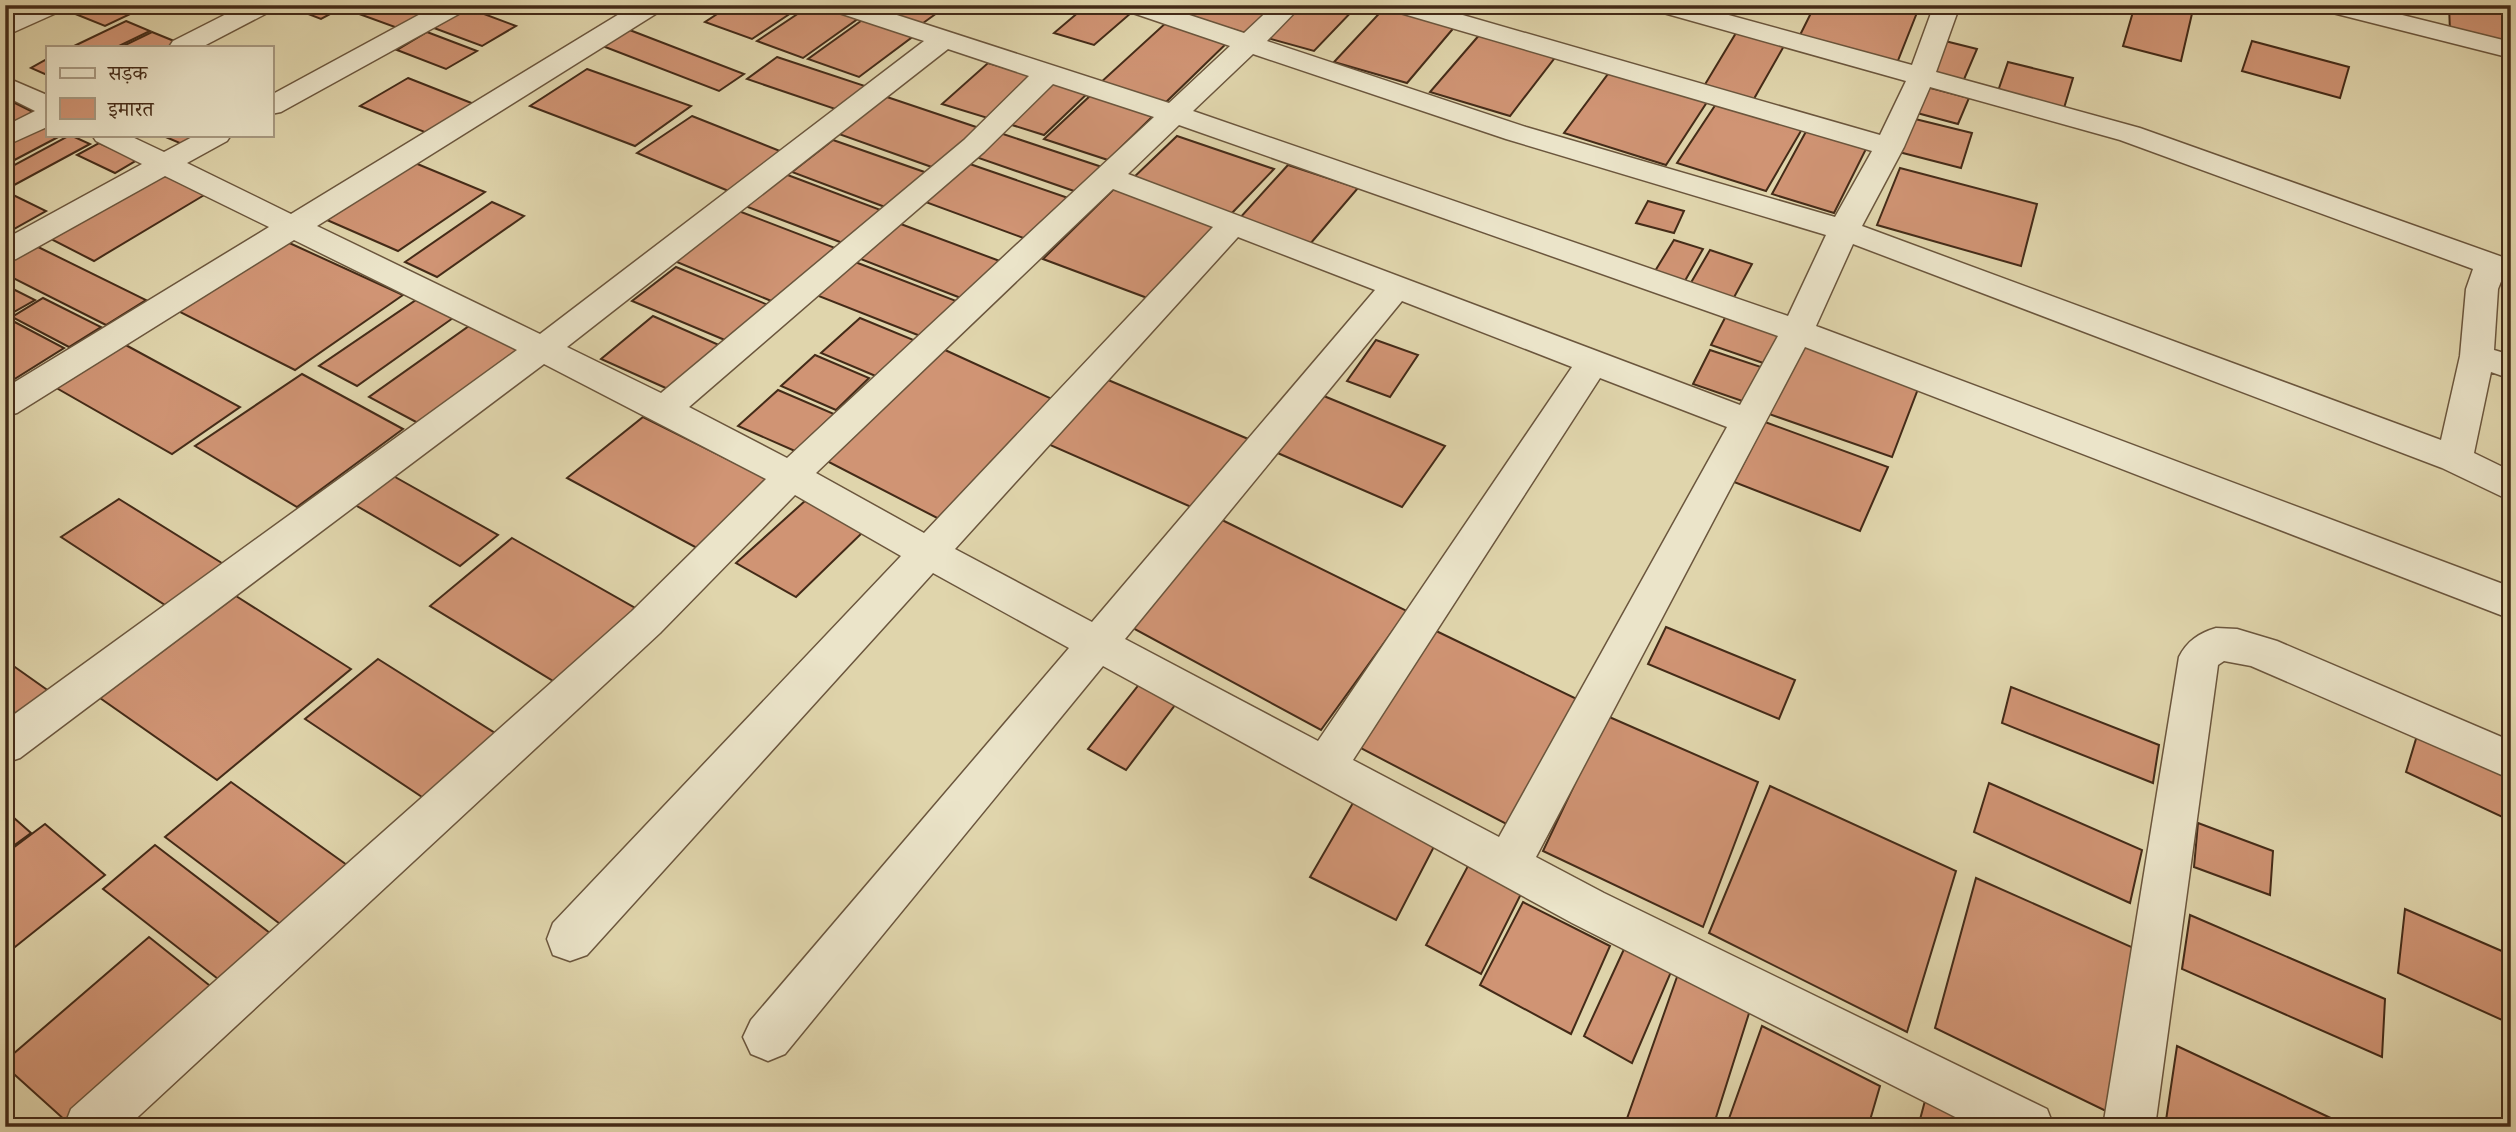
<svg xmlns="http://www.w3.org/2000/svg" width="2516" height="1132" font-family="Vollkorn,'Noto Serif Devanagari',serif">
	<style>
		.building { fill: #d09474; stroke: #442b18; stroke-width: 2 }
		.lines { fill: none; stroke-linecap: round; stroke-linejoin: round }
		.minor-casing { stroke: #6b563d; stroke-width: 3 }
		.minor { fill: #ebe4c9; fill-rule: evenodd }
	</style>
	<rect width="100%" height="100%" fill="#e0d5ac"/>
	<filter id="stains"><feTurbulence type="fractalNoise" baseFrequency=".00286" numOctaves="4"/><feColorMatrix values="0 0 0 0 .2 0 0 0 0 .09 0 0 0 0 .02 0 0 0 .5 -.17"/></filter>
	<radialGradient id="worn" r=".72"><stop offset=".6" stop-color="#630" stop-opacity="0"/><stop offset="1" stop-color="#630" stop-opacity=".3"/></radialGradient>
	<g class="building">
		<path d="M5 5H37L5 20Z"/>
		<path d="M70 5H137L143 8 105 26 63 9Z"/>
		<path d="M285 5H347L321 19Z"/>
		<path d="M362 5H445L403 30 351 11Z"/>
		<path d="M594 5H642L625 16Z"/>
		<path d="M731 5H803L752 39 705 22Z"/>
		<path d="M811 5H821L859 18 803 58 757 41Z"/>
		<path d="M896 5H948L919 26 883 14Z"/>
		<path d="M1087 5H1105L1131 13 1094 45 1054 33Z"/>
		<path d="M1184 5H1278L1248 34 1176 12Z"/>
		<path d="M1295 5H1358L1314 51 1264 37Z"/>
		<path d="M1387 5 1457 24 1407 83 1334 62Z"/>
		<path d="M1815 5H1920L1897 63 1798 39Z"/>
		<path d="M2135 5H2194L2181 61 2123 46Z"/>
		<path d="M2449 5 2511 7V45L2450 32Z"/>
		<path d="M468 8 516 26 482 46 434 28Z"/>
		<path d="M865 18 915 35 859 77 808 59Z"/>
		<path d="M1169 20 1232 38 1164 104 1099 84Z"/>
		<path d="M126 21 150 31 117 47H72Z"/>
		<path d="M627 29 744 74 719 91 600 45Z"/>
		<path d="M152 32 179 43 172 47H121Z"/>
		<path d="M427 32 477 51 446 69 397 50Z"/>
		<path d="M1481 33 1557 55 1510 116 1430 92Z"/>
		<path d="M1736 33 1784 46 1751 104 1701 91Z"/>
		<path d="M1941 40 1977 49 1962 84 1925 74Z"/>
		<path d="M2252 41 2349 67 2340 98 2242 71Z"/>
		<path d="M777 57 871 88 841 111 747 79Z"/>
		<path d="M47 59V75L31 68Z"/>
		<path d="M2008 62 2073 78 2064 108 1998 91Z"/>
		<path d="M988 63 1040 78 994 120 942 104Z"/>
		<path d="M587 69 691 106 635 146 530 106Z"/>
		<path d="M1611 70 1709 99 1666 165 1564 133Z"/>
		<path d="M408 78 474 104 427 133 360 106Z"/>
		<path d="M1046 78 1089 92 1044 135 999 121Z"/>
		<path d="M1919 85 1969 98 1958 124 1906 110Z"/>
		<path d="M1091 95 1154 115 1108 160 1044 139Z"/>
		<path d="M884 96 988 131 943 171 836 133Z"/>
		<path d="M5 98 37 114 5 130Z"/>
		<path d="M1720 98 1805 124 1766 191 1677 163Z"/>
		<path d="M692 116 785 153 731 192 637 153Z"/>
		<path d="M1907 117 1972 133 1961 168 1895 151Z"/>
		<path d="M43 122 47 124V135H62L5 165V142Z"/>
		<path d="M1809 126 1869 143 1834 213 1772 194Z"/>
		<path d="M997 132 1102 167 1077 192 970 155Z"/>
		<path d="M70 135 90 144 5 190V170Z"/>
		<path d="M161 135H199L182 144Z"/>
		<path d="M1177 136 1274 169 1231 214 1132 179Z"/>
		<path d="M833 140 933 175 893 210 792 172Z"/>
		<path d="M99 143 137 160 115 173 77 155Z"/>
		<path d="M964 162 1071 199 1029 240 920 200Z"/>
		<path d="M415 163 485 192 398 251 327 220Z"/>
		<path d="M1288 165 1358 188 1310 244 1238 220Z"/>
		<path d="M1900 168 2037 204 2021 266 1877 225Z"/>
		<path d="M159 173 206 194 94 261 47 237Z"/>
		<path d="M785 174 886 212 848 245 745 206Z"/>
		<path d="M1116 187 1220 223 1150 299 1043 259Z"/>
		<path d="M5 191 46 211 5 234Z"/>
		<path d="M1648 201 1684 211 1674 233 1636 223Z"/>
		<path d="M492 202 524 216 437 277 405 262Z"/>
		<path d="M736 210 843 251 781 305 672 260Z"/>
		<path d="M898 223 1005 263 966 300 858 258Z"/>
		<path d="M1674 240 1703 249 1682 286 1652 276Z"/>
		<path d="M285 241 403 295 295 370 176 310Z"/>
		<path d="M32 244 146 300 106 325 5 274V259Z"/>
		<path d="M1710 250 1752 264 1732 301 1689 286Z"/>
		<path d="M850 260 964 304 928 339 811 293Z"/>
		<path d="M676 267 773 307 732 343 632 301Z"/>
		<path d="M5 285 35 300 5 317Z"/>
		<path d="M43 298 101 327 69 347 12 317Z"/>
		<path d="M416 300 453 318 357 386 319 366Z"/>
		<path d="M1728 312 1783 329 1766 364 1711 345Z"/>
		<path d="M653 316 719 345 668 389 601 359Z"/>
		<path d="M860 318 916 341 878 377 821 353Z"/>
		<path d="M9 319 64 348 5 385V321Z"/>
		<path d="M469 326 517 350 418 423 369 397Z"/>
		<path d="M1376 340 1418 355 1390 397 1347 381Z"/>
		<path d="M1803 342 1921 381 1892 457 1769 414Z"/>
		<path d="M122 343 240 407 172 454 53 386Z"/>
		<path d="M945 350 1063 404 945 522 823 459Z"/>
		<path d="M1710 350 1764 368 1748 403 1693 384Z"/>
		<path d="M815 355 869 378 836 410 781 386Z"/>
		<path d="M302 374 403 429 297 507 195 446Z"/>
		<path d="M1101 377 1253 441 1198 510 1041 441Z"/>
		<path d="M778 390 834 414 795 451 738 426Z"/>
		<path d="M1319 394 1445 446 1402 507 1273 451Z"/>
		<path d="M643 417 771 481 697 548 567 478Z"/>
		<path d="M1765 422 1888 467 1860 531 1734 482Z"/>
		<path d="M388 473 498 535 460 566 350 502Z"/>
		<path d="M119 499 225 565 168 607 61 537Z"/>
		<path d="M806 500 864 531 796 597 736 563Z"/>
		<path d="M1222 520 1407 611 1321 730 1129 626Z"/>
		<path d="M512 538 644 613 563 687 430 606Z"/>
		<path d="M236 596 351 669 217 780 100 698Z"/>
		<path d="M1666 627 1795 680 1779 719 1648 664Z"/>
		<path d="M1430 628 1587 704 1516 829 1351 743Z"/>
		<path d="M378 659 506 740 434 805 305 719Z"/>
		<path d="M5 660 53 694 5 729Z"/>
		<path d="M1141 682 1178 701 1126 770 1088 749Z"/>
		<path d="M2011 687 2159 745 2153 783 2002 723Z"/>
		<path d="M1607 716 1758 782 1703 927 1543 851Z"/>
		<path d="M2419 729 2511 772V821L2406 772Z"/>
		<path d="M231 782 354 870 288 930 165 837Z"/>
		<path d="M1989 783 2142 850 2130 903 1974 832Z"/>
		<path d="M1770 786 1956 871 1907 1032 1709 933Z"/>
		<path d="M1357 796 1440 835 1396 920 1310 877Z"/>
		<path d="M5 810 31 833 5 852Z"/>
		<path d="M2198 823 2273 851 2270 895 2194 867Z"/>
		<path d="M45 824 105 875 5 955V854Z"/>
		<path d="M155 845 279 940 227 986 103 889Z"/>
		<path d="M1469 864 1522 892 1481 974 1426 945Z"/>
		<path d="M1976 878 2136 949 2106 1111 1935 1028Z"/>
		<path d="M1523 902 1610 946 1571 1034 1480 985Z"/>
		<path d="M2405 909 2511 955V1024L2398 973Z"/>
		<path d="M2190 915 2385 999 2382 1057 2182 969Z"/>
		<path d="M149 937 214 989 67 1122 5 1066V1061Z"/>
		<path d="M1625 947 1671 972 1632 1063 1584 1036Z"/>
		<path d="M1678 974 1751 1007 1713 1127H1624Z"/>
		<path d="M1762 1026 1880 1086 1868 1127H1726Z"/>
		<path d="M2177 1046 2350 1127H2165Z"/>
		<path d="M1926 1097 1985 1127H1918Z"/>
	</g>
	<g class="lines">
		<defs>
			<g id="minor">
				<path d="M33 5H67L63 10 5 36V18Z"/>
				<path d="M244 5H277L273 10 202 47H169L173 41Z"/>
				<path d="M437 5H470L466 10 281 112 271 114V95Z"/>
				<path d="M634 5H666L662 10 317 226 540 334 924 41 830 10 826 5H866L1169 103 1230 46 1124 10 1120 5H1159L1244 33 1274 5H1302L1267 41 1526 127 1835 217 1872 151 1390 10 1386 5H1428L1880 135 1906 81 1653 10 1649 5H1692L1912 65 1934 5H1960L1936 72 2140 128 2511 260V281L2502 279 2498 289 2494 350 2511 355V379L2491 372 2474 453 2511 471V501L2442 468 1853 244 1816 326 2511 587V619L1805 347 1536 857 1604 893 2047 1109 2054 1127H1975L1572 923 1103 666 785 1054 768 1061 751 1054 743 1037 751 1020 1069 648 933 573 587 955 570 961 553 955 547 939 553 923 901 556 795 495 660 633 127 1127H64L71 1109 632 611 766 479 544 364 20 758 5 763V721L517 350 294 240 17 413 5 416V388L269 227 165 176 16 259 5 262V239L142 164 96 141 92 135H128L164 152 196 135H231L227 141 187 163 291 214ZM948 49 1029 76 964 140 661 393 567 347ZM1253 54 1506 139 1826 235 1788 316 1193 111ZM1053 84 1154 117 787 458 689 407 984 152ZM1930 87 2120 140 2473 269 2466 289 2460 356 2441 440 1862 226 1904 147ZM1179 125 1778 336 1740 405 1128 174ZM1113 189 1213 227 924 533 816 473ZM1238 237 1375 290 1092 622 955 549ZM1402 301 1572 367 1318 741 1125 639ZM1600 378 1727 427 1499 837 1353 760Z"/>
				<path d="M2317 5H2362L2511 42V58L2321 10Z"/>
				<path d="M5 77 47 95V127L5 146V126L35 111 5 96Z"/>
				<path d="M2216 628 2237 629 2277 641 2511 741V779L2251 666 2224 661 2218 665 2155 1127H2103L2179 657C2187 641 2199 633 2216 628Z"/>
			</g>
		</defs>
		<use href="#minor" class="minor-casing"/>
		<use href="#minor" class="minor"/>
	</g>
	<rect width="2516" height="1132" fill="none" stroke="#e0d5ac" stroke-width="28"/>
	<rect x="7" y="7" width="2502" height="1118" fill="none" stroke="#442b18" stroke-width="3.5"/>
	<rect x="14" y="14" width="2488" height="1104" fill="none" stroke="#442b18" stroke-width="2"/>
	<rect x="46" y="46" width="228" height="91" fill="#ebe4c9" stroke="#a89a82" stroke-width="2"/>
	<rect x="60" y="68" width="35" height="10" fill="#ebe4c9" stroke="#a89a82" stroke-width="2"/>
	<text x="108" y="80" font-size="21" fill="#442b18">सड़क</text>
	<rect x="60" y="98" width="35" height="21" fill="#d09474" stroke="#a89a82" stroke-width="2"/>
	<text x="108" y="116" font-size="21" fill="#442b18">इमारत</text>
	<rect width="100%" height="100%" filter="url(#stains)"/>
	<rect width="100%" height="100%" fill="url(#worn)"/>
</svg>
